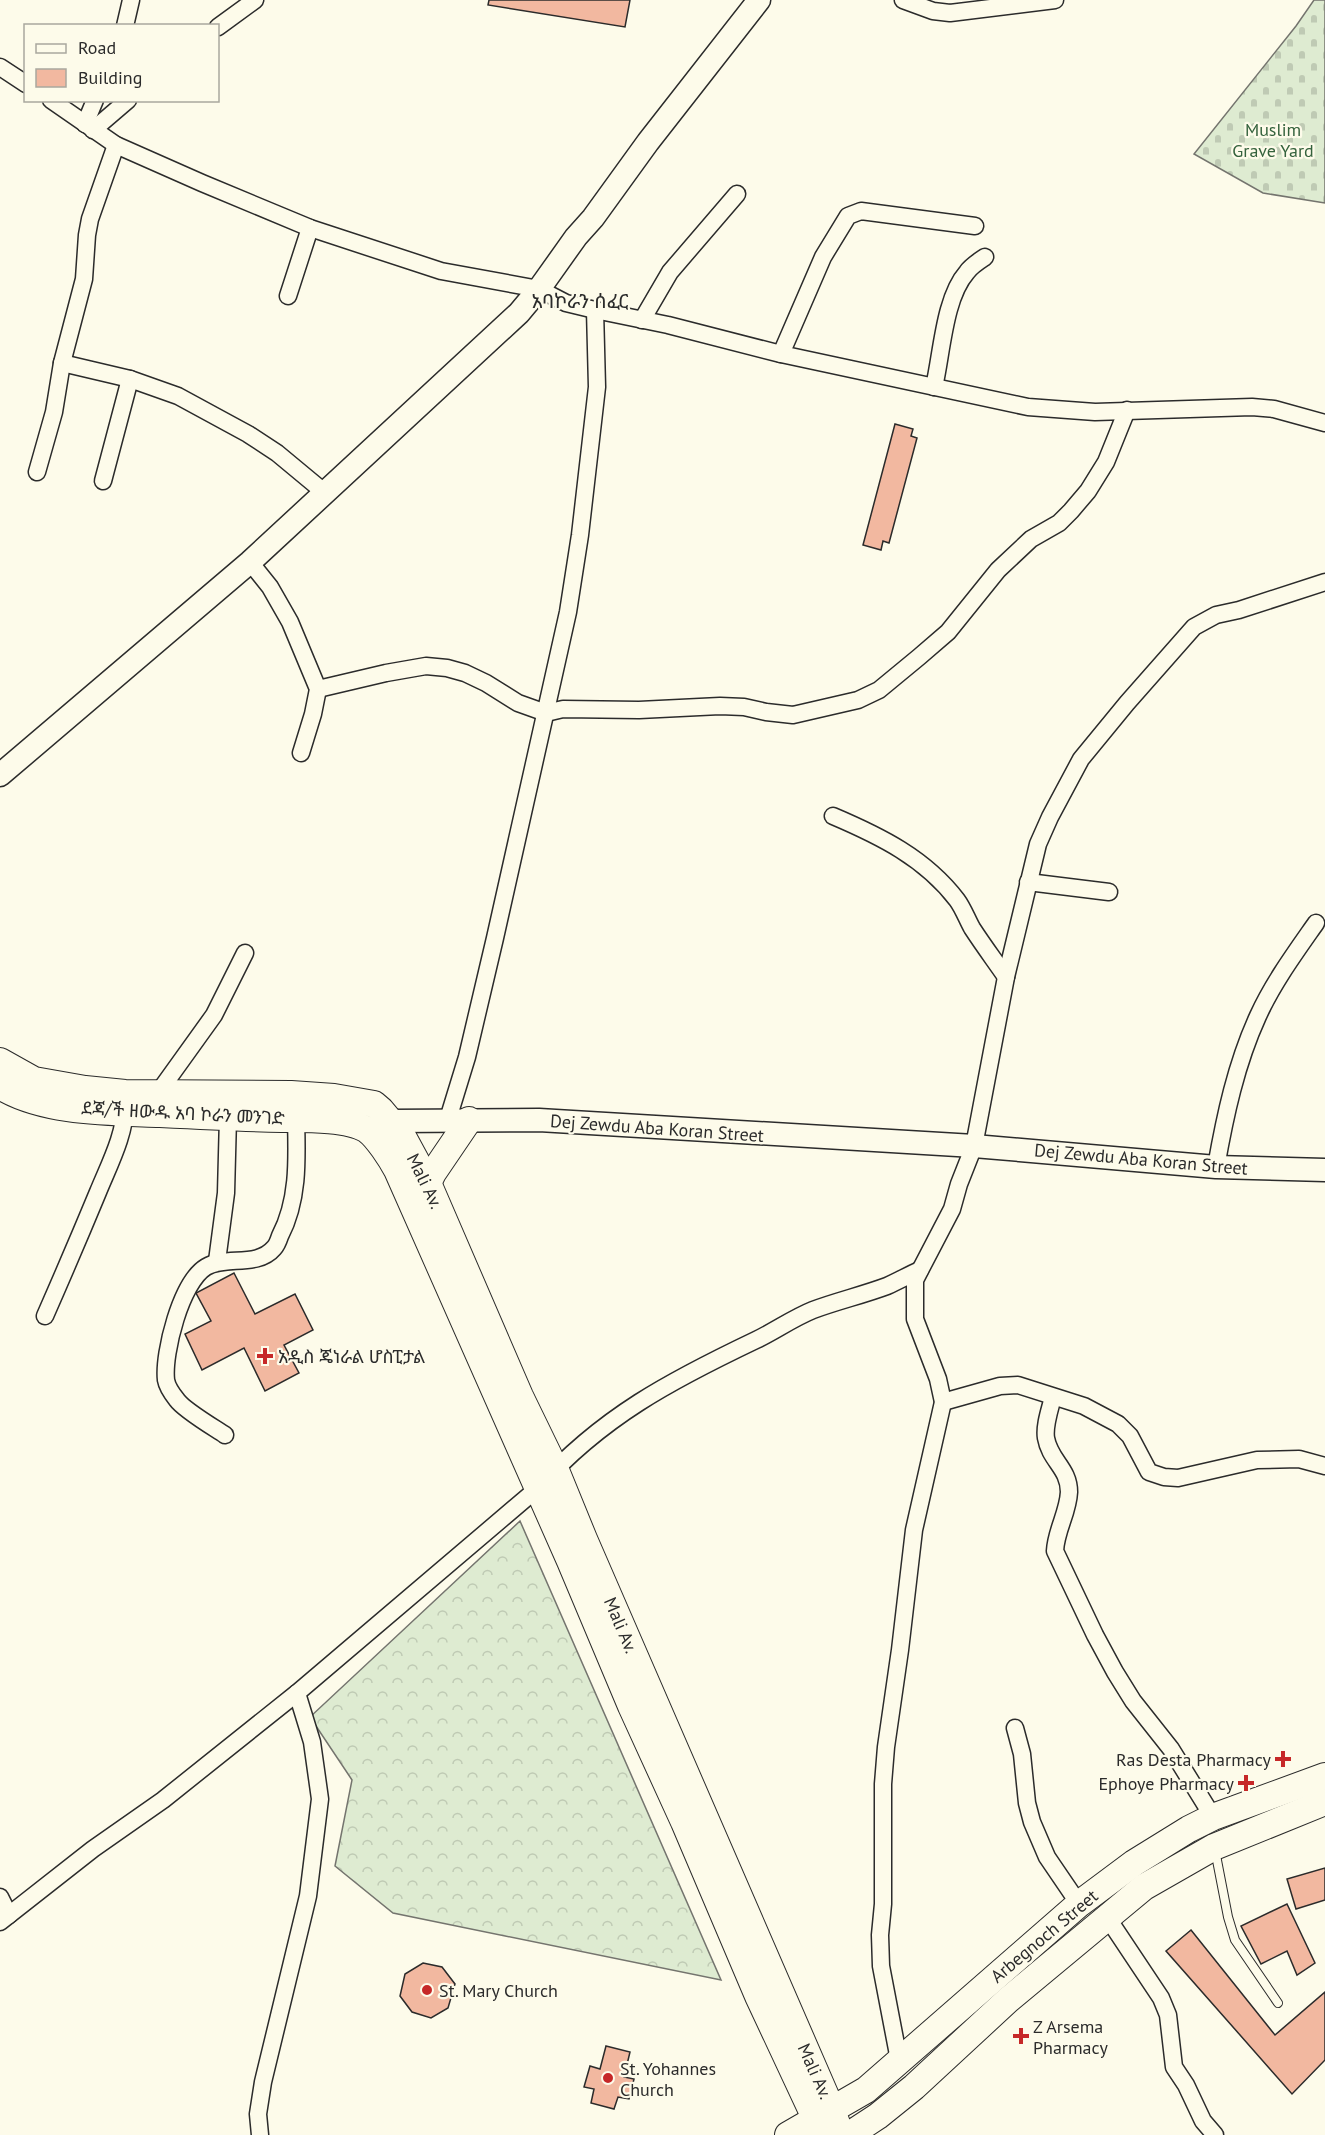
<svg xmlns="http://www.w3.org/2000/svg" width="1325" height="2135" font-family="'PT Sans','Noto Sans Ethiopic',sans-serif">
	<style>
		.forest { fill: url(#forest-crowns); stroke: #74746e; stroke-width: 1.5 }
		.cemetery { fill: url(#cemetery-stones); stroke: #74746e; stroke-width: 1.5 }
		.building { fill: #f2b8a0; stroke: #2b2b2b; stroke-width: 1.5 }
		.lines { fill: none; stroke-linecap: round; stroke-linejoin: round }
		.service-casing { stroke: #2b2b2b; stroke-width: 10 }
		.minor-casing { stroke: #2b2b2b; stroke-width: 19 }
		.secondary-casing { stroke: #2b2b2b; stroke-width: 25 }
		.primary-casing { stroke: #2b2b2b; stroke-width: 28 }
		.service { stroke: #fdfbea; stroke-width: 8 }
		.minor { stroke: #fdfbea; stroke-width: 16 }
		.secondary { stroke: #fdfbea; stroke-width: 22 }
		.primary { stroke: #fdfbea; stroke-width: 26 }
		.poi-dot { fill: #c62828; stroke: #fdfbea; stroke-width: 2 }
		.labels { text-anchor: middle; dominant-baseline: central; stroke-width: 4.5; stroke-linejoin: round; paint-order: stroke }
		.park-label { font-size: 18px; fill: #34623c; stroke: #fdfbea }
		.street-label { font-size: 18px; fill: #2b2b2b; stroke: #fdfbea }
		.poi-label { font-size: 18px; fill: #2b2b2b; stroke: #fdfbea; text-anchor: start }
		.neighbourhood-label { font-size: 20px; fill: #2b2b2b; stroke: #fdfbea }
	</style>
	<defs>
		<pattern id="forest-crowns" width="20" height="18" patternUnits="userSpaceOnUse" patternTransform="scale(1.5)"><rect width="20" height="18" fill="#deebd1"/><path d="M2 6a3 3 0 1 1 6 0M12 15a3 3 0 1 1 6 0" fill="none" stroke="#bfcab4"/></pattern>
		<pattern id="cemetery-stones" width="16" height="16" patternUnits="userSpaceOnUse" patternTransform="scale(1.5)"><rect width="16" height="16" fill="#deebd1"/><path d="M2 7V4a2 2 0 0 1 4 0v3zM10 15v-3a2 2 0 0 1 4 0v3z" fill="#bfcab4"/></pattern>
	</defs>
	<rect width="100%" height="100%" fill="#fdfbea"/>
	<path class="forest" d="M520 1521 721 1980 393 1913 335 1866 352 1780 310 1717Z"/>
	<path class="cemetery" d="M1314 0H1325V203L1263 193 1194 154 1296 26Z"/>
	<g class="building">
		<path d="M489 0H630L625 27 488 5Z"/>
		<path d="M895 424 913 429 911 436 917 438 889 543 883 541 881 550 863 545Z"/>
		<path d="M234 1273 255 1314 295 1294 313 1330 284 1345 299 1373 265 1391 244 1348 202 1370 185 1334 211 1321 196 1293Z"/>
		<path d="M1325 1868V1900L1296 1909 1287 1879Z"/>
		<path d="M1287 1904 1315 1963 1297 1975 1287 1951 1261 1964 1241 1926Z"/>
		<path d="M1191 1930 1275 2035 1325 1992V2060L1292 2094 1166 1951Z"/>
		<path d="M423 1963 442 1967 455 1984 448 2008 431 2018 412 2012 400 1996 405 1974Z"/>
		<path d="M606 2046 630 2052 624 2077 634 2079 629 2099 618 2097 614 2109 591 2103 594 2089 584 2087 590 2066 600 2069Z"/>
	</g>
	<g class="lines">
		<defs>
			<path id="service" d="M1215 1850 1228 1917 1235 1940 1278 2003"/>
			<g id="minor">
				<path d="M903 0 933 11 950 13 1055 0"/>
				<path d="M125 26 131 0"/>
				<path d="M218 27 255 0"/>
				<path d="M0 67 26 84"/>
				<path d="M51 100 116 145 202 183 310 228 441 271 539 289 566 303 595 310 668 325 781 354 1028 407 1095 412 1252 407 1274 409 1325 423"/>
				<path d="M85 124 95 100"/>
				<path d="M93 130 128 100"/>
				<path d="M288 296 310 228"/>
				<path d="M642 320 670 272 737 194"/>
				<path d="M781 354 823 257 848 216 861 211 975 226"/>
				<path d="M62 363 130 379 178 396 248 434 277 453 324 492"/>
				<path d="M934 387C942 353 944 298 967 272 971 266 979 261 985 257"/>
				<path d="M37 472 54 412 62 363 84 279 87 235 90 219 116 145"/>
				<path d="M103 481 130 379"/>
				<path d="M250 562 270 587 290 622 318 689 313 714 301 753"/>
				<path d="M318 689 386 673 426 666 447 668 465 673 486 683 518 703 546 713 563 709 639 710 720 706 744 707 766 712 793 715 858 700 879 690 919 657 948 632 998 570 1031 539 1059 523 1071 511 1088 491 1106 462 1127 410"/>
				<path d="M833 816C880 836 925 858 957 900 963 908 967 919 972 928 983 945 995 961 1006 977"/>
				<path d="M1028 882 1109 892"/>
				<path d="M158 1093 214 1015 245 953"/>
				<path d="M448 1119 467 1057 495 938 568 612 580 535 597 387 595 310"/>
				<path d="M1216 1167C1225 1116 1236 1064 1258 1016 1273 983 1295 953 1316 923"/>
				<path d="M217 1261 226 1193 228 1117"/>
				<path d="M45 1316C63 1275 81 1233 98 1192 109 1165 126 1133 125 1104"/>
				<path d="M1053 1397C1050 1409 1044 1426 1046 1438 1050 1461 1069 1468 1069 1492 1068 1513 1056 1530 1055 1551L1095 1635 1115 1672 1133 1701 1171 1749 1213 1817"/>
				<path d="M943 1402 1000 1386 1018 1385 1084 1406 1118 1424 1130 1436 1149 1472 1164 1477 1178 1478 1257 1460 1299 1459 1325 1466"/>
				<path d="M225 1435C213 1427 184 1410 177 1400 173 1395 167 1386 166 1380 163 1353 181 1282 206 1267 226 1255 257 1268 274 1248 277 1245 279 1239 280 1236 299 1200 297 1158 296 1119"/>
				<path d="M1015 1728 1022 1754 1027 1803 1032 1822 1047 1857 1079 1904"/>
				<path d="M0 1897 9 1915"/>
				<path d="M1107 1917 1161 1998 1168 2015 1174 2067 1186 2085 1203 2121 1215 2135"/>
				<path d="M0 1922 93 1849 163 1800 297 1693 538 1488C601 1417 672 1380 756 1340 775 1331 793 1318 813 1310 837 1301 863 1295 887 1286 898 1281 909 1275 920 1270"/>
				<path d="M899 2060 881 1966 880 1935 883 1904V1784L886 1747 900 1650 914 1530 943 1402 938 1379 915 1319V1280L952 1209 959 1184 974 1146 1006 977 1038 844 1050 817 1081 759 1127 703 1194 627 1216 615 1239 610 1325 582"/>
				<path d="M260 2135 258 2114 263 2082 308 1896 320 1799 312 1742 297 1693"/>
			</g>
			<g id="secondary">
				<path d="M0 775 250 562 519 313 539 289 576 237 593 218 648 142 759 0"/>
				<path d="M378 1126 392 1121 539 1120 974 1146 1216 1167 1325 1170"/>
			</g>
			<g id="primary">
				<path d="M0 1061 34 1080 85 1089 125 1093 291 1094 334 1097 374 1104 381 1110 402 1135 428 1183 520 1396 555 1468 584 1539 832 2110 841 2135"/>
				<path d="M0 1086C43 1113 110 1112 160 1114 200 1116 241 1118 282 1119 305 1119 348 1118 367 1130 377 1137 391 1159 397 1170L570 1561 631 1706 684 1822 758 1996 823 2135"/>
				<path d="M428 1183 433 1173 469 1120"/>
				<path d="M788 2135 866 2090 1079 1904 1134 1863 1189 1829 1213 1817 1325 1776"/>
				<path d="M849 2135 878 2116 914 2087 1008 2000 1144 1887 1214 1847 1325 1802"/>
			</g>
		</defs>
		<use href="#service" class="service-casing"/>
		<use href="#minor" class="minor-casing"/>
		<use href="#secondary" class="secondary-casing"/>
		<use href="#primary" class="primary-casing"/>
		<use href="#service" class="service"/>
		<use href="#minor" class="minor"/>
		<use href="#secondary" class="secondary"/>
		<use href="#primary" class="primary"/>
	</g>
	<g class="poi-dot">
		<path d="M262 1347h6v6h6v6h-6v6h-6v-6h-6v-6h6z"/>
		<path d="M1280 1750h6v6h6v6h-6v6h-6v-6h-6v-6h6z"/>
		<path d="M1243 1774h6v6h6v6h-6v6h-6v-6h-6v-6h6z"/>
		<circle cx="427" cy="1990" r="6"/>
		<path d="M1018 2027h6v6h6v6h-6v6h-6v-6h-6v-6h6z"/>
		<circle cx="608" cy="2078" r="6"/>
	</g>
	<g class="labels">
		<g class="park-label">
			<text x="1273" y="129">Muslim<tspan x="1273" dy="21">Grave Yard</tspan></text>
		</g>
		<g class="street-label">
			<text transform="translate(183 1113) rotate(3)">ደጃ/ች ዘውዱ አባ ኮራን መንገድ</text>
			<text transform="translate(657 1128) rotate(4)">Dej Zewdu Aba Koran Street</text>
			<text transform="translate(1141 1159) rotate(5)">Dej Zewdu Aba Koran Street</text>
			<text transform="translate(425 1181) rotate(64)">Mali Av.</text>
			<text transform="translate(621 1625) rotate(67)">Mali Av.</text>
			<text transform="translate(1044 1936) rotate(-40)">Arbegnoch Street</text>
			<text transform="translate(815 2071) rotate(66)">Mali Av.</text>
		</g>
		<g class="poi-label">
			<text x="278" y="1356">አዲስ ጄነራል ሆስፒታል</text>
			<text x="1271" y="1759" text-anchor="end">Ras Desta Pharmacy</text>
			<text x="1234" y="1783" text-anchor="end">Ephoye Pharmacy</text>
			<text x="439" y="1990">St. Mary Church</text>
			<text x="1033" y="2026">Z Arsema<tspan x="1033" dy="21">Pharmacy</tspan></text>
			<text x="620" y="2068">St. Yohannes<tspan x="620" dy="21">Church</tspan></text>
		</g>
		<g class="neighbourhood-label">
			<text x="580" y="301">አባኮራን ሰፈር</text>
		</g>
	</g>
	<rect x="24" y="24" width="195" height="78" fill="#fdfbea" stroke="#a9a89e" stroke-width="1.5"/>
	<rect x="36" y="44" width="30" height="9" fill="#fdfbea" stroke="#a9a89e" stroke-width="1.5"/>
	<text x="78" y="54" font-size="18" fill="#2b2b2b">Road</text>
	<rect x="36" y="69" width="30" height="18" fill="#f2b8a0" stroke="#a9a89e" stroke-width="1.5"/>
	<text x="78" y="84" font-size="18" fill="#2b2b2b">Building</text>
</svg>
